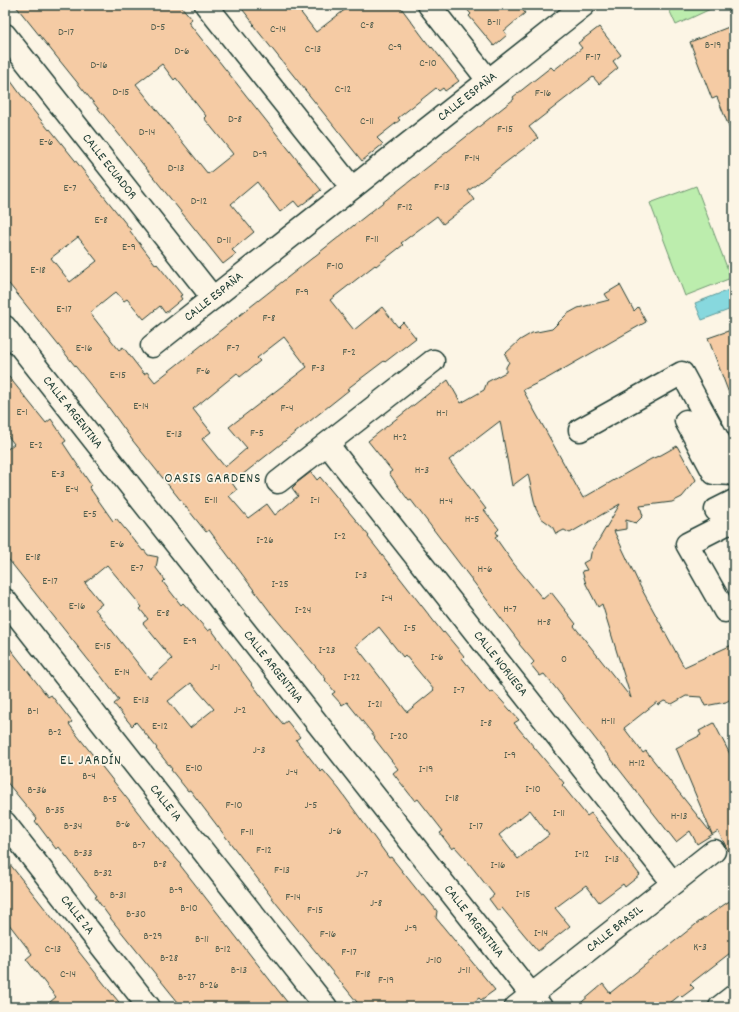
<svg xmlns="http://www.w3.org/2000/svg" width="739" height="1012" font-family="Dekko,sans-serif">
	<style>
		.green { fill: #bcedad; stroke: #6e9570 }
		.water { fill: #87d8de; stroke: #5d9a9a }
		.building { fill: #f5cba4; stroke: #1f3d34; fill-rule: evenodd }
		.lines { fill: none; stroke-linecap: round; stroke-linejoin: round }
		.minor-casing { stroke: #1f3d34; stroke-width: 25 }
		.minor { stroke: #fcf5e5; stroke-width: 22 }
		.labels { text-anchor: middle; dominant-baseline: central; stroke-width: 3.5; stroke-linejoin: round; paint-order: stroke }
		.number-label { font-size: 11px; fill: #546050 }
		.street-label { font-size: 13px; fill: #1f3d34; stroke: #fcf5e5 }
		.neighbourhood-label { font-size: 14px; letter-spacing: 1px; fill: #1f3d34; stroke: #fcf5e5 }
	</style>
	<rect width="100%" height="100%" fill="#fcf5e5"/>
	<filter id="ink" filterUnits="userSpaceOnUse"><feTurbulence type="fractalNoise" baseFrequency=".025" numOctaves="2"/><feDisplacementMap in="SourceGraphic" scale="8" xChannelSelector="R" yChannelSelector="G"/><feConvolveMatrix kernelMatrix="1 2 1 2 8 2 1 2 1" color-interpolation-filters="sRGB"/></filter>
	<g filter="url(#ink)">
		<g class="green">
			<path d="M667 5H719L676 25Z"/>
			<path d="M696 186 731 278 685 296 650 203Z"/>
		</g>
		<path class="water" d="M734 288V308L702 320 695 303Z"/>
		<g class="building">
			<path d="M15 5H180L192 19 188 22 321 190 299 207 294 201 280 212 257 182 231 204 254 232 232 250 236 254 223 264ZM162 64 174 80 176 78 206 116 204 118 233 154 208 174 136 84Z"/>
			<path d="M239 5H295L316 32 351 5H399L431 48 432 47 459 81 445 91 443 88 439 91 436 88 398 118 400 120 377 138 383 144 362 161 253 25 254 24Z"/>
			<path d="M463 5H519L525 13 504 31 507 35 494 46 469 16 471 14Z"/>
			<path d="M734 25V137H733L717 97 712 99 690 42Z"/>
			<path d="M599 27 621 55 613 61 618 68 599 84 593 77 529 127 538 138 468 191 474 200 443 224 437 216 401 243 403 245 376 266 375 265 330 300 354 330 382 307 398 327 403 322 416 338 385 362 384 361 347 389 349 390 232 483 237 490 229 496 248 518 267 504 275 515 298 496 292 488 298 482 311 472 317 480 320 477 369 536 368 537 443 633 444 632 464 656 462 658 490 693 493 691 519 720 514 723 564 783 562 785 587 816 591 813 640 875 625 887 623 884 599 902 586 885 555 908 570 926 538 951 502 908 498 911 489 899 494 895 464 857 455 847 452 849 440 833 443 831 418 799 415 801 393 773 398 769 374 738 375 737 347 702 342 705 332 694 335 692 325 680 326 679 271 613 209 530 206 532 133 441 109 408 5 279V73L21 95 49 130 50 129 131 230 130 231 156 265 157 264 182 295 180 296 182 299 165 313 160 306 144 319 127 299 124 301 116 292 90 313 119 350 123 347 144 374 147 372 155 382 514 99 513 97 551 67 554 70 582 48 578 43ZM78 237 97 261 70 282 51 258ZM284 337 307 367 229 427 247 448 225 467 202 439 211 432 193 409 237 373 240 377 260 361 257 358ZM379 627 403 657 405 655 434 690 407 712 356 646ZM530 810 549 835 518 859 499 835Z"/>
			<path d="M620 285 634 311 638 307 646 322 546 379 523 390 583 498 651 459 661 455 677 446 696 480 682 497 672 502 640 506 643 516 636 523 626 520V529L614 531 640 586 684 667 734 644V697L726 702 705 706 701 697 686 696 672 704 664 701 658 705 657 702 624 728 643 753 646 751 712 834 676 748 701 735 699 731 714 723 734 762V862L718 831 697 844 690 831 676 842 554 686 544 674 540 676 531 665 534 662 519 644 520 643 411 500 409 501 398 486 389 473 392 471 368 441 433 390 434 391 448 380 461 403 484 390 487 382 506 372V367L509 362 505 354 520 340 532 333 552 329 567 314 578 308 609 300 605 294ZM500 421 512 486 528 474 536 509 541 518 552 526 556 534 564 530 570 533 620 504 591 553 590 559 583 563 587 570 582 571 586 584 598 607 602 604 631 698 574 626 576 624 551 592 543 599 514 564 495 537 498 535 496 532 499 529 484 510 486 509 449 460Z"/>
			<path d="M734 329V404H733L708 338Z"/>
			<path d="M5 372 46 423 51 419 66 441 63 443 91 485 89 487 113 521 116 518 143 551 144 550 148 555 158 557 156 568 165 580 163 582 181 605 183 603 208 631 211 629 273 712 283 724 287 721 300 737 296 740 321 772 323 770 339 789 389 858 391 857 422 896 424 895 437 911 436 918 495 990 481 1000 479 998 467 1007H361L276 903 190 790 188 791 171 770 172 769 156 749 157 748 136 722 132 726 114 704 119 700 101 676 5 555V486L9 483 5 479V451L14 444 5 432ZM107 565 142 607 140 609 148 619 143 623 172 659 150 679 95 609 102 604 85 583ZM191 683 214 709 190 728 168 701Z"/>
			<path d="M5 642 48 697 51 695 72 722 69 724 77 735 163 844 181 864 180 865 291 1007H182L111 919 95 897 97 896 59 847 56 849 35 821 37 819 5 780Z"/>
			<path d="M5 858 109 990 123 1007H44L56 997 26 959 32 954 5 919Z"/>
			<path d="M734 898V950L690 984 694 988 682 997 680 995 665 1007H576L603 984 610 993 700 921Z"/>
		</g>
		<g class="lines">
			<defs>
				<g id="minor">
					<path d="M206 5 352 188"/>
					<path d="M429 5 488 80"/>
					<path id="s1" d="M5 35 213 298"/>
					<path id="s2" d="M5 327 541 1007"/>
					<path id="s3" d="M152 346 584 5"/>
					<path d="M686 421 714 473 734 474"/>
					<path d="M580 430 682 373 734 469"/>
					<path id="s4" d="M327 444 673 883"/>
					<path d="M278 482 433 361"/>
					<path d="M716 510 734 501"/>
					<path id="s5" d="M5 600 326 1007"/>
					<path d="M725 611 687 544 734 520"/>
					<path id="s6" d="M5 823 149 1007"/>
					<path id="s7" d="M516 1007 714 851"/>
					<path d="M720 1007 734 996"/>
				</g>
			</defs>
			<use href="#minor" class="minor-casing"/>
			<use href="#minor" class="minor"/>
		</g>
	</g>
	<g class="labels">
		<g class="number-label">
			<text x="494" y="23">B-11</text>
			<text x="367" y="26">C-8</text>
			<text x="158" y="28">D-5</text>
			<text x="278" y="30">C-14</text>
			<text x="66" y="33">D-17</text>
			<text x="713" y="46">B-19</text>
			<text x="395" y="48">C-9</text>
			<text x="313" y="50">C-13</text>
			<text x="182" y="52">D-6</text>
			<text x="593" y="58">F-17</text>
			<text x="428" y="64">C-10</text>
			<text x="99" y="66">D-16</text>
			<text x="343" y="90">C-12</text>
			<text x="121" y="93">D-15</text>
			<text x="543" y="94">F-16</text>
			<text x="235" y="120">D-8</text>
			<text x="367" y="122">C-11</text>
			<text x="505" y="130">F-15</text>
			<text x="147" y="133">D-14</text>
			<text x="46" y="143">E-6</text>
			<text x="260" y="155">D-9</text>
			<text x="472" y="159">F-14</text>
			<text x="176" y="169">D-13</text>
			<text x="442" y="188">F-13</text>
			<text x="70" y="189">E-7</text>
			<text x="199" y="202">D-12</text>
			<text x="405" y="208">F-12</text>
			<text x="101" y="221">E-8</text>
			<text x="372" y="240">F-11</text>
			<text x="224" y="241">D-11</text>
			<text x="129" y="248">E-9</text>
			<text x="335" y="267">F-10</text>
			<text x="38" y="271">E-18</text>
			<text x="302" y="293">F-9</text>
			<text x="64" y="310">E-17</text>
			<text x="269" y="319">F-8</text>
			<text x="84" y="349">E-16</text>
			<text x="233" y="349">F-7</text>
			<text x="349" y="353">F-2</text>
			<text x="318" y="369">F-3</text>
			<text x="203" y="372">F-6</text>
			<text x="118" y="376">E-15</text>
			<text x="141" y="407">E-14</text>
			<text x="287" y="409">F-4</text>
			<text x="22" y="413">E-1</text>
			<text x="442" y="414">H-1</text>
			<text x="257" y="434">F-5</text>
			<text x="174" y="435">E-13</text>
			<text x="400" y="438">H-2</text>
			<text x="36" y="446">E-2</text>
			<text x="422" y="471">H-3</text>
			<text x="58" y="475">E-3</text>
			<text x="72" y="490">E-4</text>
			<text x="211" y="501">E-11</text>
			<text x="315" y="501">I-1</text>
			<text x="446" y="502">H-4</text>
			<text x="90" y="515">E-5</text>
			<text x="472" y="520">H-5</text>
			<text x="340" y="537">I-2</text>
			<text x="265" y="541">I-26</text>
			<text x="117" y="545">E-6</text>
			<text x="33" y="558">E-18</text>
			<text x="137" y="569">E-7</text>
			<text x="485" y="570">H-6</text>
			<text x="361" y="576">I-3</text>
			<text x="50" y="582">E-17</text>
			<text x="280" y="585">I-25</text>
			<text x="387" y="599">I-4</text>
			<text x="77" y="607">E-16</text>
			<text x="510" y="610">H-7</text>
			<text x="303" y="611">I-24</text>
			<text x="163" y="614">E-8</text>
			<text x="544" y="623">H-8</text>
			<text x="410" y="629">I-5</text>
			<text x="190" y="642">E-9</text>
			<text x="103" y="647">E-15</text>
			<text x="327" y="651">I-23</text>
			<text x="437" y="658">I-6</text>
			<text x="564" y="660">0</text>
			<text x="215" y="668">J-1</text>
			<text x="122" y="673">E-14</text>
			<text x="352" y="678">I-22</text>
			<text x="459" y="691">I-7</text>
			<text x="141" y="701">E-13</text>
			<text x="375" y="705">I-21</text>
			<text x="240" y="711">J-2</text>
			<text x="33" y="712">B-1</text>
			<text x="608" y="722">H-11</text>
			<text x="486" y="724">I-8</text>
			<text x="160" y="727">E-12</text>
			<text x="55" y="733">B-2</text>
			<text x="399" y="737">I-20</text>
			<text x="259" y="751">J-3</text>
			<text x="510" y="756">I-9</text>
			<text x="637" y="764">H-12</text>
			<text x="194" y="769">E-10</text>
			<text x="426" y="770">I-19</text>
			<text x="292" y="773">J-4</text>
			<text x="89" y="777">B-4</text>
			<text x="533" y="790">I-10</text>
			<text x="37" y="791">B-36</text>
			<text x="452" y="799">I-18</text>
			<text x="110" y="800">B-5</text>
			<text x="234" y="806">F-10</text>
			<text x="311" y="806">J-5</text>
			<text x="55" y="811">B-35</text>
			<text x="559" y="814">I-11</text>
			<text x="679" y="817">H-13</text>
			<text x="123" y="825">B-6</text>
			<text x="73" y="827">B-34</text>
			<text x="476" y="827">I-17</text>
			<text x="335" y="832">J-6</text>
			<text x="247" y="833">F-11</text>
			<text x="139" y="846">B-7</text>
			<text x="264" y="851">F-12</text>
			<text x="83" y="854">B-33</text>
			<text x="582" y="855">I-12</text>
			<text x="612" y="860">I-13</text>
			<text x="160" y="865">B-8</text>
			<text x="498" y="866">I-16</text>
			<text x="282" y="871">F-13</text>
			<text x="103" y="874">B-32</text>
			<text x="362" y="875">J-7</text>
			<text x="176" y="891">B-9</text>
			<text x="523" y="895">I-15</text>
			<text x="118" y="896">B-31</text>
			<text x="293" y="898">F-14</text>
			<text x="376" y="904">J-8</text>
			<text x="189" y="909">B-10</text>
			<text x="315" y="911">F-15</text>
			<text x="136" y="915">B-30</text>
			<text x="411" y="929">J-9</text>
			<text x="541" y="934">I-14</text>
			<text x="328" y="935">F-16</text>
			<text x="153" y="937">B-29</text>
			<text x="202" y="940">B-11</text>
			<text x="700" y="948">K-3</text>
			<text x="53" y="950">C-13</text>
			<text x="223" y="950">B-12</text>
			<text x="349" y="953">F-17</text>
			<text x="169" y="959">B-28</text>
			<text x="434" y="961">J-10</text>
			<text x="239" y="971">B-13</text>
			<text x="464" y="971">J-11</text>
			<text x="68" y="975">C-14</text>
			<text x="363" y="975">F-18</text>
			<text x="187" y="978">B-27</text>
			<text x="386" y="981">F-19</text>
			<text x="209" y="986">B-26</text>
		</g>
		<g class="street-label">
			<text stroke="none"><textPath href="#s3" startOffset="402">CALLE ESPAÑA</textPath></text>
			<text stroke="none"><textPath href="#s1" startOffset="168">CALLE ECUADOR</textPath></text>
			<text stroke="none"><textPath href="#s3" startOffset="79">CALLE ESPAÑA</textPath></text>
			<text stroke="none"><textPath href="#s2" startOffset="109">CALLE ARGENTINA</textPath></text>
			<text stroke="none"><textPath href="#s4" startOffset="280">CALLE NORUEGA</textPath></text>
			<text stroke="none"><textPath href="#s2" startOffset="433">CALLE ARGENTINA</textPath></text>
			<text stroke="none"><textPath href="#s5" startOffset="259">CALLE 1A</textPath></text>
			<text stroke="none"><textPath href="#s6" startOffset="117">CALLE 2A</textPath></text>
			<text stroke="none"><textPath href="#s2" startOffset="757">CALLE ARGENTINA</textPath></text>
			<text stroke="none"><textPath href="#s7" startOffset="126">CALLE BRASIL</textPath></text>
		</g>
		<g class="neighbourhood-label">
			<text x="213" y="479">OASIS GARDENS</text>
			<text x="91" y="761">EL JARDÍN</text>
		</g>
	</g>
	<rect width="739" height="1012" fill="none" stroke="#fcf5e5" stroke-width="20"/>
	<rect x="10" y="10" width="719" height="992" fill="none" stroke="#1f3d34" stroke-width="1.5" filter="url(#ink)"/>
</svg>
